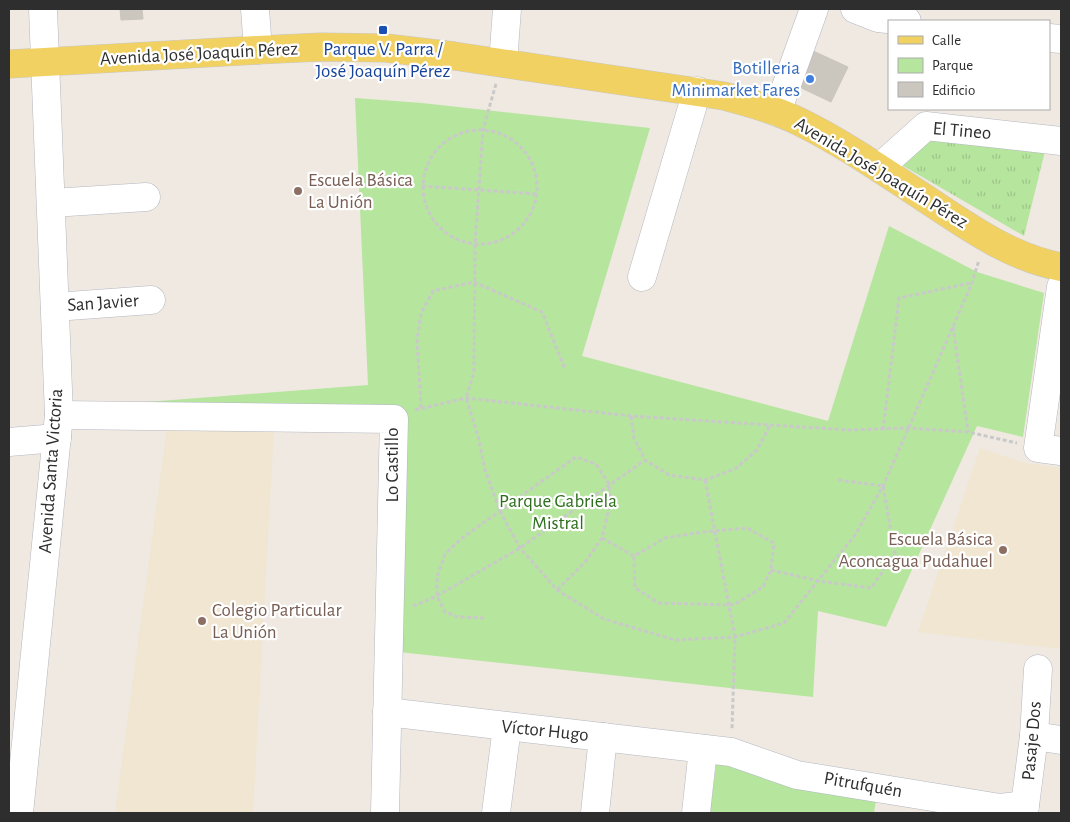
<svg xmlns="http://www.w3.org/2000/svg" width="1070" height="822" font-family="'Alegreya Sans',sans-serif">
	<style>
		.education { fill: #f0e6d1 }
		.grass { fill: url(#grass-tufts) }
		.park { fill: #b6e59e }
		.building { fill: #cbc7bf; stroke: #cbc5ba }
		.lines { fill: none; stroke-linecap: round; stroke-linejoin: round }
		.minor-casing { stroke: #b4b7c1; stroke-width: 29 }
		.major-casing { stroke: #c9c9c9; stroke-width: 29 }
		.path { stroke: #c9c9c9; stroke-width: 3; stroke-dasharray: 4 2.5; stroke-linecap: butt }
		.minor { stroke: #fff; stroke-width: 28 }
		.major { stroke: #f2d163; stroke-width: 28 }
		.transit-dot { fill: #1a4fb4; stroke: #fff; stroke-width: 2 }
		.shop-dot { fill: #3f7fe0; stroke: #fff; stroke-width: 2 }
		.education-dot { fill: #8d6e63; stroke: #fff; stroke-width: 2 }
		.labels { text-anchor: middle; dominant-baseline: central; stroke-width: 4.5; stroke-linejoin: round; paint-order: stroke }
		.transit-label { font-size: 19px; fill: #164399; stroke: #fff }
		.street-label { font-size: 19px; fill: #2e2e2e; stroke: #fff }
		.shop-label { font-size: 19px; fill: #366cbe; stroke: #fff; text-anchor: end }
		.education-label { font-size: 19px; fill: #785e54; stroke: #fff; text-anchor: start }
		.park-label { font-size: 19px; fill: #2c6e1b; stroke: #fff }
	</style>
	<defs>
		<pattern id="grass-tufts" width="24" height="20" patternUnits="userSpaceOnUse" patternTransform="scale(1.25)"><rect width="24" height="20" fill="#b6e59e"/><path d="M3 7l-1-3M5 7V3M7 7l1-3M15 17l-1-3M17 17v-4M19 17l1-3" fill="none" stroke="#9dc588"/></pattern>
	</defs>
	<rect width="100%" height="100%" fill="#efe9e1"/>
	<g class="education">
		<path d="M167 427 274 428 253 813H115Z"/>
		<path d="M980 448 1025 463 1061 468V649L918 632Z"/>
	</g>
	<path class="grass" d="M929 128 1047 143 1024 236 893 160Z"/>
	<g class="park">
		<path d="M355 98 422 103 650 128 582 356 828 421 889 226 977 272 1044 293 1023 437 977 426 886 627 818 611 813 697 399 652 403 411 121 404 368 385Z"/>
		<path d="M717 758 798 789 876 800 874 813H710Z"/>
	</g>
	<g class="building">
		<path d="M120 9H142L143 19 121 20Z"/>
		<path d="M811 50 848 67 831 102 795 85Z"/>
	</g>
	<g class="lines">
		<defs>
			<g id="minor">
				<path d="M255 9 258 50"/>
				<path d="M855 9 878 18 907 21"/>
				<path d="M1049 38 1061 39"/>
				<path d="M503 63 507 9"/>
				<path d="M777 112 814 9"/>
				<path d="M879 168 926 126 1061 141"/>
				<path d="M52 203 146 197"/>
				<path d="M642 277 697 91"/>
				<path d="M1061 287 1038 448 1061 451"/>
				<path d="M55 307 151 300"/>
				<path d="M59 415 394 419 385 813"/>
				<path d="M9 442 57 438"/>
				<path d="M387 712 731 752 797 775 1000 808 1025 805"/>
				<path d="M1034 736 1061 740"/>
				<path d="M19 813 59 415 43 9"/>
				<path d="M496 813 507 727"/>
				<path d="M595 813 603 737"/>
				<path d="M696 813 703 749"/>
				<path d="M1024 813 1034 736 1038 669"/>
			</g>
			<path id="major" d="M9 64 258 50 321 47 386 48 454 56 724 96C750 103 776 110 800 122 843 143 883 171 923 197 967 226 1009 257 1061 267"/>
		</defs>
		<use href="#minor" class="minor-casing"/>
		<use href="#major" class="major-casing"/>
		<g class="path">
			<path d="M496 84 483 129 475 245 474 372 466 398 478 436 485 470 500 511 520 548 557 590 604 619 675 640 735 637 784 623 855 535 883 486 972 283 979 260"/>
			<circle cx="480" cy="187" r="57"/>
			<path d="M422 186 537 194"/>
			<path d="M953 327 968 432"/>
			<path d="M421 408 417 340 421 313 433 291 474 282 542 312 565 369"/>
			<path d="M415 410 466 398 631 416 770 425 849 430 908 428 968 432 1017 443"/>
			<path d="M631 416 634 438 645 460 669 475 705 480 735 469 757 450 770 425"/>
			<path d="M883 430 899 298 971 283"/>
			<path d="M705 480 735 637 732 729"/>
			<path d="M602 538 634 556 665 538 702 532 747 528 774 543 771 570 763 587 735 604 729 605 659 603 635 588 634 556"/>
			<path d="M771 570 819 581 871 588 895 554 883 486 838 480"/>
			<path d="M413 606 437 596 520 548 645 460"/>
			<path d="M484 618 458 617 445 612 437 596V577L445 554 462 538 576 457 596 464 609 484 610 504 602 538 586 561 557 590"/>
		</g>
		<use href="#minor" class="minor"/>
		<use href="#major" class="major"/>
	</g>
	<rect class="transit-dot" x="378" y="25" width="10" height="10" rx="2.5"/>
	<circle class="shop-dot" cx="810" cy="79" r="5"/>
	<g class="education-dot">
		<circle cx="298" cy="191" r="5"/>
		<circle cx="1003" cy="550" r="5"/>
		<circle cx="202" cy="621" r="5"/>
	</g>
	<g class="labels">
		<g class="transit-label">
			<text x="383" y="49">Parque V. Parra /<tspan x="383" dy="22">José Joaquín Pérez</tspan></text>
		</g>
		<g class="street-label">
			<text transform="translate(199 54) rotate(-3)">Avenida José Joaquín Pérez</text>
			<text transform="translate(962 131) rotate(5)">El Tineo</text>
			<text transform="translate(881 173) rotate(31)">Avenida José Joaquín Pérez</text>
			<text transform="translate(103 303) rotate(-4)">San Javier</text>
			<text transform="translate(392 465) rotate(-90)">Lo Castillo</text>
			<text transform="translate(51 471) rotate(-86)">Avenida Santa Victoria</text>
			<text transform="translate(545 731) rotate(6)">Víctor Hugo</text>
			<text transform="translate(1032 741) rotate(-85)">Pasaje Dos</text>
			<text transform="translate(863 785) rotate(10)">Pitrufquén</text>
		</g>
		<g class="shop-label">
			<text x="800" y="68">Botilleria<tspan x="800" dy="22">Minimarket Fares</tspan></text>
		</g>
		<g class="education-label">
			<text x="308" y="180">Escuela Básica<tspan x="308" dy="22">La Unión</tspan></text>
			<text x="993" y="539" text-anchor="end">Escuela Básica<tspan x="993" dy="22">Aconcagua Pudahuel</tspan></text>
			<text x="212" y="610">Colegio Particular<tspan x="212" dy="22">La Unión</tspan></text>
		</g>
		<g class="park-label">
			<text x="558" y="501">Parque Gabriela<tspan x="558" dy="22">Mistral</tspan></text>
		</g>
	</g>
	<rect width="1070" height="822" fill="none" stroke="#2e2e2e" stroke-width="20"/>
	<rect x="888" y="20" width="162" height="90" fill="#ffffff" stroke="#ababab"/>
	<rect x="898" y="36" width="25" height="8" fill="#f2d163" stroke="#ababab"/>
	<text x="932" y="45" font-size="15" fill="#2e2e2e">Calle</text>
	<rect x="898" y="58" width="25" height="15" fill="#b6e59e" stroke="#ababab"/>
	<text x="932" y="70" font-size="15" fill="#2e2e2e">Parque</text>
	<rect x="898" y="82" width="25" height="15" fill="#cbc7bf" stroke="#ababab"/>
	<text x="932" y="95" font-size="15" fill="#2e2e2e">Edificio</text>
</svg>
